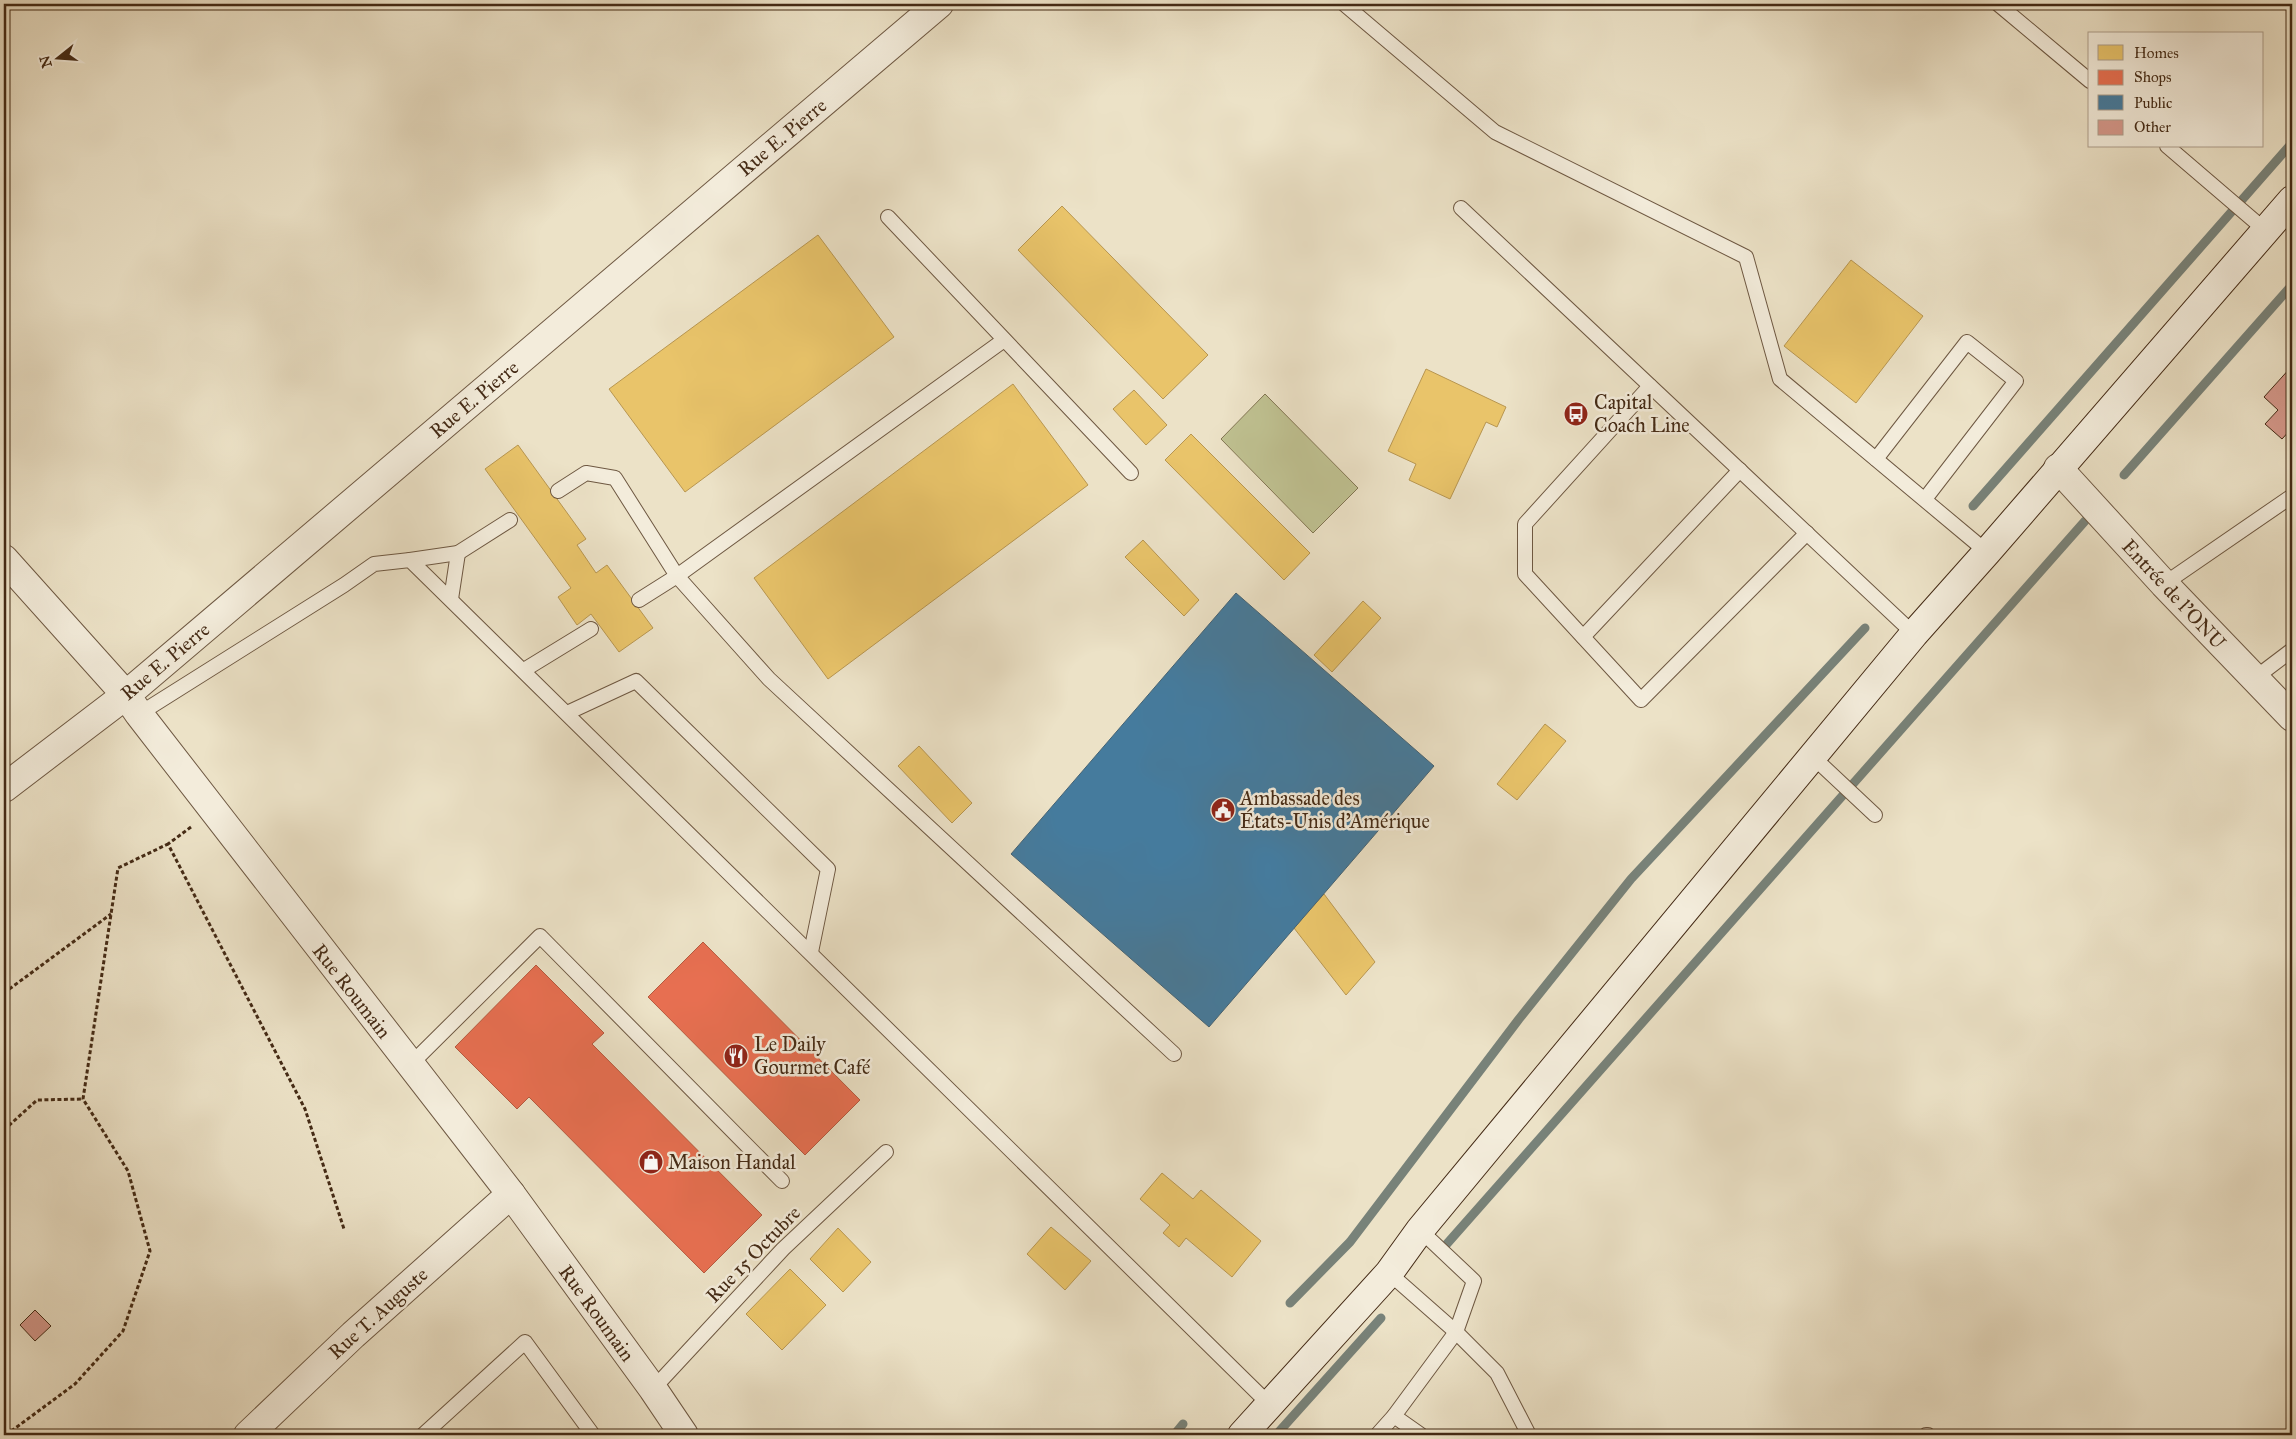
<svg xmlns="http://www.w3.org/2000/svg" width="2296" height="1439" font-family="'IM FELL Great Primer',serif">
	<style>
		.green { fill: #bfc191; stroke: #827653 }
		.homes { fill: #e9c46a; stroke: #b89650 }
		.shops { fill: #e76f51; stroke: #b65a3f }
		.public { fill: #457b9d; stroke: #456374 }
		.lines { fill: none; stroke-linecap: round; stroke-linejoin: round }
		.stream { stroke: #788279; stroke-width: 9 }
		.building { fill: #d5988b; stroke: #442a15 }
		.service-casing { stroke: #6e5842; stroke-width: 16 }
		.minor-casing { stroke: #6e5842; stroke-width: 30 }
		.secondary-casing { stroke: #442a15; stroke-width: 30 }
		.path { stroke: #442a15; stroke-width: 3; stroke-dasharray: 4 2.5; stroke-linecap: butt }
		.service { stroke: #f3ecdb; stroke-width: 14 }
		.minor { stroke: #f3ecdb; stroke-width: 28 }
		.secondary { stroke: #f3ecdb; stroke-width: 28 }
		.labels { text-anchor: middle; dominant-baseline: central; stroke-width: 5; stroke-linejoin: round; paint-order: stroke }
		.street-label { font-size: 20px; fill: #442a15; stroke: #f3ecdb }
		.poi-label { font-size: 20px; fill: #442a15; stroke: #f3ecdb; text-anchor: start }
	</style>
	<rect width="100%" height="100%" fill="#ece2c7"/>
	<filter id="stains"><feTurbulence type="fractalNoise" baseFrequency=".004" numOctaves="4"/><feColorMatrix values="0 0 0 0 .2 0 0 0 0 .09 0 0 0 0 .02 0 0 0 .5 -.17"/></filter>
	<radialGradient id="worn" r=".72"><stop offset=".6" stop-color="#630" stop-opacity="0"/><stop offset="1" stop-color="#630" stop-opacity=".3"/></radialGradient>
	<path class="green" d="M1265 394 1358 488 1313 533 1221 439Z"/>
	<g class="homes">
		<path d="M1062 206 1208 355 1163 399 1018 250Z"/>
		<path d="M818 235 894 337 685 492 609 389Z"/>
		<path d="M1851 260 1923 316 1856 403 1784 346Z"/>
		<path d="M1426 369 1506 407 1497 427 1486 422 1450 499 1409 480 1416 464 1388 451Z"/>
		<path d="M1013 384 1088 485 828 679 754 578Z"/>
		<path d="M1134 390 1167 425 1146 445 1113 409Z"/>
		<path d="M1191 434 1310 553 1284 580 1165 460Z"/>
		<path d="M518 445 586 539 577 545 596 573 607 565 653 628 619 652 591 614 577 625 558 597 571 588 485 469Z"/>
		<path d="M1143 540 1199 600 1184 616 1125 557Z"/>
		<path d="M1363 601 1381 618 1332 672 1314 655Z"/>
		<path d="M1545 724 1566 741 1517 800 1497 784Z"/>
		<path d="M919 746 972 803 952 823 898 766Z"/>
		<path d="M1324 894 1375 962 1346 995 1294 928Z"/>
		<path d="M1162 1173 1193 1199 1201 1190 1261 1241 1232 1277 1186 1238 1179 1247 1163 1233 1170 1225 1140 1199Z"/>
		<path d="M1051 1227 1091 1261 1065 1290 1027 1254Z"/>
		<path d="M838 1228 871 1262 843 1292 810 1259Z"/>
		<path d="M790 1269 826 1305 782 1350 746 1314Z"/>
	</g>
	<g class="shops">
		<path d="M703 942 860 1100 805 1155 648 997Z"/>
		<path d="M536 965 604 1033 592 1044 762 1215 704 1273 529 1097 517 1109 455 1047Z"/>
	</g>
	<path class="public" d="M1236 593 1434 766 1209 1027 1011 854Z"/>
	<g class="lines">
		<g class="stream">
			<path d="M2124 475 2292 285"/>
			<path d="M1973 506 2292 143"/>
			<path d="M1445 1246 2085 521"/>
			<path d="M1290 1303 1350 1242 1519 1019 1631 879 1865 628"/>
			<path d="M1174 1435 1183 1424"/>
			<path d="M1276 1435 1381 1318"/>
		</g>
	</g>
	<g class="building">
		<path d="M2292 366V428L2282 439 2265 424 2278 410 2264 397Z"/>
		<path d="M35 1310 51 1326 35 1341 20 1325Z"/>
	</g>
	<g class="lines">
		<defs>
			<g id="service">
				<path d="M1344 4 1495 132 1746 257 1780 379 1987 552"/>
				<path d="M1998 4 2090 81"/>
				<path d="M2167 146 2265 230"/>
				<path d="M1461 208 1914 634"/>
				<path d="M888 217 1131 473"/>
				<path d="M1650 386 1525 524V574L1641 700 1807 533"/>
				<path d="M1876 459 1967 342 2016 381 1925 499"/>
				<path d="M558 491 586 473 615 478 677 576 769 679 1174 1054"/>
				<path d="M410 560 458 553 510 520"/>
				<path d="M2164 584 2292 496"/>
				<path d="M451 599 458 553"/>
				<path d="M639 600 677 576 1004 340"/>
				<path d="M1583 637 1740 470"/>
				<path d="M524 670 591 629"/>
				<path d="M2255 678 2292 650"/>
				<path d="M567 713 636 681 828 869 811 952"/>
				<path d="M139 714 344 585 374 564 410 560 1269 1404"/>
				<path d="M1812 756 1875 815"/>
				<path d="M410 1065 540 936 782 1181"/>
				<path d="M1389 1273 1456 1332 1497 1373 1529 1435"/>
				<path d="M653 1389 783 1249 886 1152"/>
				<path d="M1394 1416 1421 1435"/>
				<path d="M423 1435 525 1342 593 1435"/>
				<path d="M1377 1435 1394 1416 1456 1332 1474 1281 1420 1230"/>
				<path d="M1926 1435H1928"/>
			</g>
			<g id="minor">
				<path d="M2058 468 2164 584 2292 717"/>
				<path d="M4 559 126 695 139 714 511 1194 653 1389 684 1435"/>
				<path d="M4 788 126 695 939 4"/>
				<path d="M248 1435 353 1335 511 1194"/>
			</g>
			<path id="secondary" d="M1242 1435 1389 1273 1420 1230 1914 634 1987 552 2292 200"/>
		</defs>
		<use href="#service" class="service-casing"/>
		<use href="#minor" class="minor-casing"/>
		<use href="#secondary" class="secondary-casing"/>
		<g class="path">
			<path d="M191 827 168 844 305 1109 344 1229"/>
			<path d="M4 993 111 914"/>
			<path d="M4 1130 37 1100 83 1099"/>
			<path d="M6 1435 75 1384 123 1331 150 1251 128 1171 83 1099 118 868 168 844"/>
		</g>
		<use href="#service" class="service"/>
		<use href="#minor" class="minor"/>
		<use href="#secondary" class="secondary"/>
	</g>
	<defs>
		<symbol id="bus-disc" viewBox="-11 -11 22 22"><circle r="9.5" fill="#8f2418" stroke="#f3ecdb"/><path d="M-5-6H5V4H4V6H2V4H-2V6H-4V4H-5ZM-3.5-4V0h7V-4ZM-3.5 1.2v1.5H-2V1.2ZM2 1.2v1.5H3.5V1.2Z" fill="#fff"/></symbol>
		<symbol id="civic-disc" viewBox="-11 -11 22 22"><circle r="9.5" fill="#8f2418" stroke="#f3ecdb"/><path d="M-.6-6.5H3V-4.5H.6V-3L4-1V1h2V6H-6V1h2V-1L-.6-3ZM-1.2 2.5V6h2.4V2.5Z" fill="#fff"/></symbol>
		<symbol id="restaurant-disc" viewBox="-11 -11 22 22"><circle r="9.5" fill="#8f2418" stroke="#f3ecdb"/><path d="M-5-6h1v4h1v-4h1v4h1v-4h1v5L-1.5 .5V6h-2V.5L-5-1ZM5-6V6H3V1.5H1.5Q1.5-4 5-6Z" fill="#fff"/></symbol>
		<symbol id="shop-disc" viewBox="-11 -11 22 22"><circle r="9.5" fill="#8f2418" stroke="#f3ecdb"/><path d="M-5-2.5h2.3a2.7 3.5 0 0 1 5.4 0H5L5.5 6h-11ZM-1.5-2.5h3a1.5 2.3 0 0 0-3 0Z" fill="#fff"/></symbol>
	</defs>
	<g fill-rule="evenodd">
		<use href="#bus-disc" x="1562" y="400" width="28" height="28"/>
		<use href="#civic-disc" x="1209" y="796" width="28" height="28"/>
		<use href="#restaurant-disc" x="722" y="1042" width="28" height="28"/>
		<use href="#shop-disc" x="637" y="1148" width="28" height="28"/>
	</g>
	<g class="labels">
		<g class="street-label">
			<text transform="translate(782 137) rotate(-40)">Rue E. Pierre</text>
			<text transform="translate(474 399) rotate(-40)">Rue E. Pierre</text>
			<text transform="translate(2174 594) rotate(47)">Entrée de l'ONU</text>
			<text transform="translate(165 661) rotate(-40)">Rue E. Pierre</text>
			<text transform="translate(352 991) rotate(52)">Rue Roumain</text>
			<text transform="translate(753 1254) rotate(-46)">Rue 15 Octubre</text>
			<text transform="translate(378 1313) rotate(-42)">Rue T. Auguste</text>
			<text transform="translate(597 1313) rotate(54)">Rue Roumain</text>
		</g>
		<g class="poi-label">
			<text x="1594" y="402">Capital<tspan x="1594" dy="23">Coach Line</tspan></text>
			<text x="1240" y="798">Ambassade des<tspan x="1240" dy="23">États-Unis d'Amérique</tspan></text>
			<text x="754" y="1044">Le Daily<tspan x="754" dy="23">Gourmet Café</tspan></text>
			<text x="668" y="1162">Maison Handal</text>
		</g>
	</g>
	<rect width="2296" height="1439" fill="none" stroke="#ece2c7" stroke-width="20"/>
	<rect x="5" y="5" width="2286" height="1429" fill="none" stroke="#442a15" stroke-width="2.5"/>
	<rect x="10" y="10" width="2276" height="1419" fill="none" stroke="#442a15"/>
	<rect x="2088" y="32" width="175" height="115" fill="#f3ecdb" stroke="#ad9e8c"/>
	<rect x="2098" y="45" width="25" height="15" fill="#e9c46a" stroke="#ad9e8c"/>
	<text x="2134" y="58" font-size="15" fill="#442a15">Homes</text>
	<rect x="2098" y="70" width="25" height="15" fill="#e76f51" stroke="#ad9e8c"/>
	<text x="2134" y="82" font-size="15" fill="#442a15">Shops</text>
	<rect x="2098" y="95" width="25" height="15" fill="#457b9d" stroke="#ad9e8c"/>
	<text x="2134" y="108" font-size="15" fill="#442a15">Public</text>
	<rect x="2098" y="120" width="25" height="15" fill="#d5988b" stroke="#ad9e8c"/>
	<text x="2134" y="132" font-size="15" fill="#442a15">Other</text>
	<g transform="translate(58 58) rotate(253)" stroke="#f3ecdb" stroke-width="4" paint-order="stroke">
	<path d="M0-4L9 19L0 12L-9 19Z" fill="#442a15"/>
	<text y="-8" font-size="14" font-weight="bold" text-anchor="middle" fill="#442a15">N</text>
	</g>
	<rect width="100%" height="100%" filter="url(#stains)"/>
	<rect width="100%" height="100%" fill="url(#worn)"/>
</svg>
